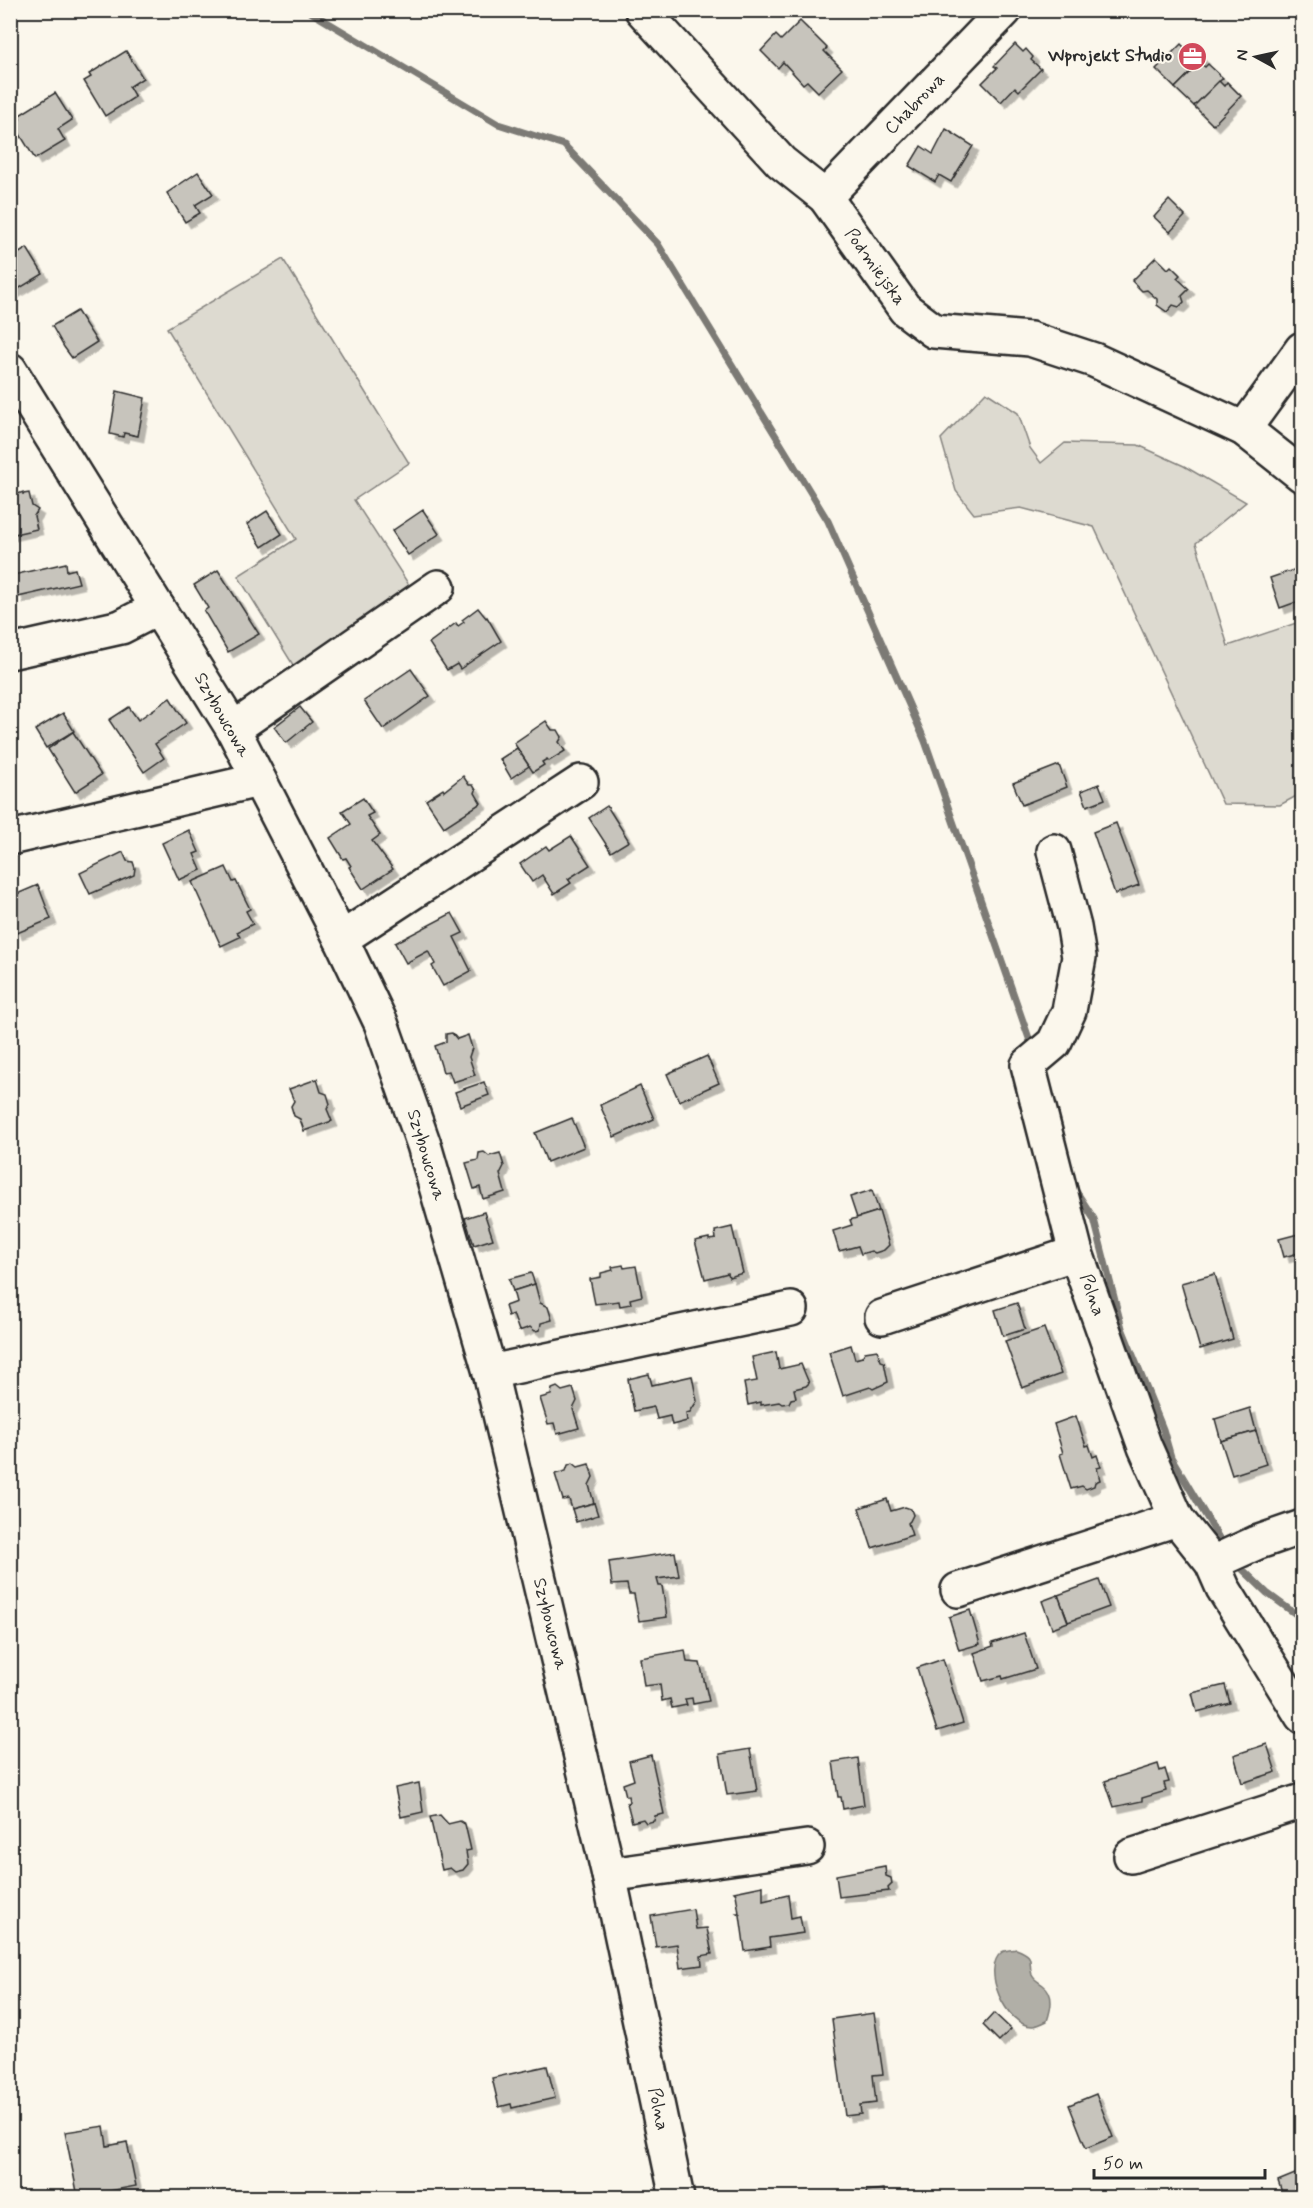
<svg xmlns="http://www.w3.org/2000/svg" width="1313" height="2208" font-family="Mynerve,sans-serif">
	<style>
		.green { fill: #dddad0; stroke: #84827e; stroke-width: 1.5 }
		.water { fill: #b1afa7; stroke: #7b7a75; stroke-width: 1.5 }
		.lines { fill: none; stroke-linecap: round; stroke-linejoin: round }
		.stream { stroke: #7b7a75; stroke-width: 7 }
		.building { fill: #c7c4bc; stroke: #2b2b2b; stroke-width: 1.5; filter: url(#shadow) }
		.minor-casing { stroke: #2b2b2b; stroke-width: 38 }
		.minor { stroke: #fbf7ec; stroke-width: 33 }
		.labels { text-anchor: middle; dominant-baseline: central; stroke-width: 4.5; stroke-linejoin: round; paint-order: stroke }
		.poi-label { font-size: 18px; font-weight: bold; fill: #2b2b2b; stroke: #fbf7ec; text-anchor: end }
		.street-label { font-size: 18px; fill: #2b2b2b; stroke: #fbf7ec }
	</style>
	<defs>
		<filter id="shadow"><feDropShadow dx="5.5" dy="5.5" stdDeviation="0" flood-color="#0004"/></filter>
	</defs>
	<rect width="100%" height="100%" fill="#fbf7ec"/>
	<filter id="ink" filterUnits="userSpaceOnUse"><feTurbulence type="fractalNoise" baseFrequency=".0167" numOctaves="2"/><feDisplacementMap in="SourceGraphic" scale="12" xChannelSelector="R" yChannelSelector="G"/><feConvolveMatrix kernelMatrix="1 2 1 2 8 2 1 2 1" color-interpolation-filters="sRGB"/></filter>
	<g filter="url(#ink)">
		<g class="green">
			<path d="M283 259 409 463 354 500 411 588 298 673 238 576 296 539 167 328Z"/>
			<path d="M986 392 1018 413 1030 448 1041 463 1065 443 1138 445 1184 466 1246 502 1196 543 1228 646 1302 621V793L1280 805 1223 804 1094 527 1021 508 974 514 956 491 941 439Z"/>
		</g>
		<path class="water" d="M1016 1949C1037 1957 1027 1960 1032 1975 1034 1980 1039 1982 1043 1985 1055 1994 1051 2009 1047 2021 1043 2023 1037 2026 1033 2026 1006 2027 980 1968 1002 1952 1006 1950 1012 1950 1016 1949Z"/>
		<g class="lines">
			<g class="stream">
				<path d="M307 10 498 124 564 145 658 244 828 521 925 741 1031 1044"/>
				<path d="M1074 1188 1094 1219 1122 1328 1163 1429 1171 1457 1222 1543"/>
				<path d="M1238 1565 1267 1593 1297 1615 1302 1627"/>
			</g>
		</g>
		<g class="building">
			<path d="M800 21 827 48 824 51 842 69 818 92 807 81 803 84 783 62 778 68 761 51 776 35 781 40Z"/>
			<path d="M1015 44 1023 52 1026 49 1033 57 1031 60 1041 69 1019 91 1015 87 1001 102 982 83 997 68 994 66Z"/>
			<path d="M1181 44 1186 49 1189 46 1204 59 1175 88 1156 69Z"/>
			<path d="M126 51 143 78 129 87 135 97 105 116 84 81 91 77 89 74Z"/>
			<path d="M1200 63 1205 67 1208 64 1223 78 1194 106 1175 88Z"/>
			<path d="M1219 81 1224 86 1227 82 1241 96 1213 125 1194 106Z"/>
			<path d="M55 93 72 120 58 129 65 141 35 159 13 123 20 119 18 116Z"/>
			<path d="M946 129 973 146 951 182 939 175 935 182 909 166 921 146 933 154Z"/>
			<path d="M198 172 213 194 195 205 200 213 185 222 167 193Z"/>
			<path d="M1169 200 1185 216 1170 232 1154 217Z"/>
			<path d="M27 248 43 274 10 294V259Z"/>
			<path d="M1156 257 1168 269 1171 266 1180 275 1177 278 1189 289 1182 296 1184 302 1179 307 1173 305 1167 312 1157 305V299L1147 290 1142 291 1132 281Z"/>
			<path d="M77 311 97 342 72 358 64 347 52 326Z"/>
			<path d="M117 391 145 398 138 436 124 433 123 437 110 434Z"/>
			<path d="M23 492V494L29 493 32 506 38 510 34 516 37 529 10 535V497Z"/>
			<path d="M423 510 439 534 408 555 392 531Z"/>
			<path d="M267 511 282 534 262 547 247 524Z"/>
			<path d="M66 563 67 571 75 569 79 583 18 597 13 575Z"/>
			<path d="M1302 567V600L1280 608 1270 578Z"/>
			<path d="M218 570 259 634 228 652 204 611 208 608 194 585Z"/>
			<path d="M478 608 486 618 487 617 501 641 460 669 457 664 447 670 429 643 456 623 458 626 464 622 462 620Z"/>
			<path d="M411 669 430 696 383 729 364 701Z"/>
			<path d="M170 698 186 723 155 744 164 758 144 772 109 720 129 707 138 720Z"/>
			<path d="M300 707 312 722 286 743 274 727Z"/>
			<path d="M63 713 74 731 46 748 35 730Z"/>
			<path d="M546 721 552 730H558L562 737 559 742 565 751 549 761 547 759 542 762 544 765 533 772 514 743Z"/>
			<path d="M73 732 101 775 75 792 48 749Z"/>
			<path d="M517 748 529 766 511 778 500 759Z"/>
			<path d="M1059 765 1067 787 1022 805 1013 783Z"/>
			<path d="M463 776 469 785H473L476 790 475 793 481 803 444 827 426 800 443 789 444 791Z"/>
			<path d="M1099 784 1105 799 1087 806 1081 791Z"/>
			<path d="M363 798 373 813 367 816 380 835 372 841 393 869 363 889 349 867 351 866 346 858 343 859 330 838 351 824 342 811Z"/>
			<path d="M607 806 629 841 611 852 589 818Z"/>
			<path d="M1116 823 1139 885 1115 894 1093 832Z"/>
			<path d="M189 830 199 852 194 854 201 870 179 880 162 843Z"/>
			<path d="M571 836 590 865 568 879 571 883 554 894 542 875 532 882 520 864 546 846 549 850Z"/>
			<path d="M123 852 127 861 133 862 135 868 134 875 90 894 80 873Z"/>
			<path d="M226 867 233 882 236 881 250 909 246 911 253 924 237 932 240 937 221 946 192 882Z"/>
			<path d="M38 885 51 919 17 933 10 918V897Z"/>
			<path d="M452 913 463 933 454 937 471 971 443 986 432 966 435 964 428 951 406 963 395 943Z"/>
			<path d="M452 1033 457 1039 468 1035 472 1048 469 1057 475 1075 453 1082 449 1071 443 1072 435 1046 446 1042V1034Z"/>
			<path d="M707 1056 719 1083 679 1101 667 1074Z"/>
			<path d="M317 1079 321 1092 327 1094 330 1104 327 1109 332 1121 304 1131 300 1119 294 1116 291 1106 294 1101 289 1089Z"/>
			<path d="M484 1082 489 1095 460 1106 455 1092Z"/>
			<path d="M640 1086 654 1119 614 1137 600 1105Z"/>
			<path d="M572 1118 584 1147 547 1162 535 1133Z"/>
			<path d="M484 1152 489 1156 500 1153 504 1166 500 1174 505 1192 483 1199 480 1187 474 1189 466 1163 478 1160 479 1153Z"/>
			<path d="M872 1190 879 1211 857 1218 850 1197Z"/>
			<path d="M879 1211 889 1245 884 1250 875 1253 871 1251 861 1254 858 1246 839 1251 833 1231 852 1225 850 1220Z"/>
			<path d="M484 1212 493 1239 474 1245 465 1218Z"/>
			<path d="M732 1227 743 1273 729 1277 728 1273 705 1279 695 1241 709 1238V1240L716 1239 715 1231Z"/>
			<path d="M1302 1233V1252L1284 1257 1279 1239Z"/>
			<path d="M623 1265 624 1268 636 1266 642 1296 630 1299 631 1304 620 1306 619 1301 595 1304 590 1279 601 1277V1273L613 1270 612 1267Z"/>
			<path d="M531 1273 535 1284 513 1291 509 1279Z"/>
			<path d="M1215 1274 1233 1339 1200 1349 1181 1283Z"/>
			<path d="M535 1284 540 1303 548 1307 552 1320 541 1323 540 1330 535 1331 530 1327 519 1331 513 1314 508 1316 505 1306 516 1302 513 1291Z"/>
			<path d="M1017 1303 1025 1329 1003 1336 995 1310Z"/>
			<path d="M1044 1328 1061 1374 1022 1388 1005 1341Z"/>
			<path d="M851 1345 855 1359 862 1357 865 1352 877 1350 881 1361 884 1362 888 1382 873 1389 870 1387 843 1396 829 1352Z"/>
			<path d="M776 1352 779 1369 801 1364 809 1383 806 1386 794 1389 796 1398 791 1399 789 1403 782 1404 779 1402 761 1405V1402L748 1405 744 1383 757 1381 752 1357Z"/>
			<path d="M649 1374 652 1385 692 1376 697 1401 690 1412 686 1413 687 1421 672 1425 670 1416 657 1419 654 1407 634 1411 628 1379Z"/>
			<path d="M557 1387 562 1391 573 1388 577 1401 573 1409 579 1428 557 1434 554 1423 548 1424 540 1398 551 1395 552 1389Z"/>
			<path d="M1250 1408 1256 1431 1221 1441 1215 1419Z"/>
			<path d="M1076 1416 1086 1446 1089 1445 1093 1457 1097 1455 1101 1467 1097 1468 1100 1480 1095 1482 1094 1486 1086 1489 1082 1486 1071 1489 1060 1454 1063 1453 1054 1424Z"/>
			<path d="M1256 1431 1266 1464 1232 1475 1221 1441Z"/>
			<path d="M573 1463 578 1467 589 1464 593 1477 589 1485 594 1503 572 1509 569 1499 563 1500 555 1474 566 1471 568 1465Z"/>
			<path d="M887 1499 891 1511 905 1507 911 1509 913 1515 910 1521 908 1523 912 1535 872 1548 859 1508Z"/>
			<path d="M594 1503 598 1515 576 1522 572 1509Z"/>
			<path d="M675 1552 679 1576 657 1579 659 1586H662L667 1617 639 1621 634 1594H629L627 1584 612 1585 609 1562Z"/>
			<path d="M1099 1580 1109 1607 1068 1622 1058 1595Z"/>
			<path d="M1058 1595 1068 1622 1052 1628 1042 1601Z"/>
			<path d="M970 1610 980 1644 959 1650 949 1617Z"/>
			<path d="M1024 1633 1036 1669 1003 1679 1002 1676 983 1681 974 1653 993 1646 992 1643Z"/>
			<path d="M685 1650 687 1662 700 1663 709 1701 693 1704 692 1698 685 1699 687 1705 672 1708 670 1699 662 1701 660 1684 644 1686 640 1658Z"/>
			<path d="M943 1659 963 1723 937 1731 917 1668Z"/>
			<path d="M1225 1685 1230 1703 1197 1712 1192 1693Z"/>
			<path d="M1267 1744 1276 1772 1242 1783 1234 1755Z"/>
			<path d="M750 1749 757 1791 727 1795 720 1754Z"/>
			<path d="M651 1755 664 1814 655 1816 654 1821 646 1823 643 1819 632 1822 627 1803 629 1802 628 1796H626L623 1784 634 1780 629 1761Z"/>
			<path d="M858 1758 864 1805 843 1809 841 1797H838L833 1762Z"/>
			<path d="M1158 1764 1160 1771 1165 1769 1169 1782 1164 1783 1166 1791 1142 1798V1801L1114 1807 1105 1781Z"/>
			<path d="M419 1783 423 1812 401 1817 395 1788Z"/>
			<path d="M440 1815 448 1824 460 1821 465 1824 471 1850 466 1851 468 1864 463 1870 455 1872 450 1868 442 1870 430 1817Z"/>
			<path d="M885 1866 886 1876 891 1878 892 1884 888 1888 889 1891 839 1897 836 1875Z"/>
			<path d="M763 1886V1901L788 1895 791 1918 800 1916 803 1933 769 1938 770 1947 745 1951 740 1915 737 1913H739L736 1894 734 1892Z"/>
			<path d="M693 1909 696 1929 707 1928 712 1954 701 1956 702 1965 680 1968 677 1944 656 1947 651 1916Z"/>
			<path d="M874 2013 883 2074 873 2075 876 2103 860 2105 861 2114 845 2116 832 2019Z"/>
			<path d="M994 2013 1011 2029 999 2041 983 2025Z"/>
			<path d="M547 2066 555 2098 512 2108 511 2104 499 2107 492 2078Z"/>
			<path d="M1096 2094 1113 2137 1086 2148 1069 2105Z"/>
			<path d="M104 2126 107 2146 127 2142 136 2186 78 2197 65 2132Z"/>
			<path d="M1302 2171V2198H1284L1278 2181Z"/>
			<path d="M884 2189 885 2198H867L866 2191Z"/>
		</g>
		<g class="lines">
			<defs>
				<g id="minor">
					<path d="M642 10 781 162 825 197 905 309 934 331 1030 339 1094 360 1244 429 1302 475"/>
					<path d="M825 197 1005 10"/>
					<path d="M10 370 233 729 341 939 381 1023 424 1145 490 1372 609 1875 677 2198"/>
					<path d="M1244 429 1302 349"/>
					<path d="M10 652 121 627 158 608"/>
					<path d="M233 729 438 587"/>
					<path d="M10 838 259 780"/>
					<path d="M1054 851 1074 927 1079 957 1069 1011 1054 1043 1028 1065 1076 1253 1145 1447 1177 1519 1212 1563 1223 1588 1302 1716"/>
					<path d="M341 939 581 782"/>
					<path d="M882 1317 1076 1253"/>
					<path d="M490 1372 791 1309"/>
					<path d="M1212 1563 1256 1543 1302 1527"/>
					<path d="M958 1590 1177 1519"/>
					<path d="M1131 1856 1302 1801"/>
					<path d="M609 1875 807 1847"/>
				</g>
			</defs>
			<use href="#minor" class="minor-casing"/>
			<use href="#minor" class="minor"/>
		</g>
	</g>
	<defs>
		<symbol id="office-disc" viewBox="-11 -11 22 22"><circle r="9.5" fill="#d1495b" stroke="#fbf7ec"/><path d="M-6-3h4V-5.5h4V-3h4V5H-6ZM-1-4.5V-3h2v-1.5ZM-6 0V1H6V0Z" fill="#fff"/></symbol>
	</defs>
	<g fill-rule="evenodd">
		<use href="#office-disc" x="1176" y="40" width="33" height="33"/>
	</g>
	<g class="labels">
		<g class="poi-label">
			<text x="1172" y="56">Wprojekt Studio</text>
		</g>
		<g class="street-label">
			<text transform="translate(915 104) rotate(-46)">Chabrowa</text>
			<text transform="translate(875 267) rotate(54)">Podmiejska</text>
			<text transform="translate(222 715) rotate(60)">Szybowcowa</text>
			<text transform="translate(426 1155) rotate(73)">Szybowcowa</text>
			<text transform="translate(1092 1295) rotate(71)">Polna</text>
			<text transform="translate(550 1624) rotate(76)">Szybowcowa</text>
			<text transform="translate(658 2109) rotate(78)">Polna</text>
		</g>
	</g>
	<rect width="1313" height="2208" fill="none" stroke="#fbf7ec" stroke-width="36"/>
	<rect x="18" y="18" width="1277" height="2172" fill="none" stroke="#2b2b2b" stroke-width="2" filter="url(#ink)"/>
	<g transform="translate(1256 57) rotate(278)" stroke="#fbf7ec" stroke-width="4.5" paint-order="stroke">
	<path d="M0-4.5L10 22L0 15L-10 22Z" fill="#2b2b2b"/>
	<text y="-9" font-size="16" font-weight="bold" text-anchor="middle" fill="#2b2b2b">N</text>
	</g>
	<path d="M1094 2169v9h171v-9" fill="none" stroke="#2b2b2b" stroke-width="3"/>
	<text x="1103" y="2169" font-size="18" fill="#2b2b2b" stroke="#fbf7ec" stroke-width="4.5" paint-order="stroke">50 m</text>
</svg>
